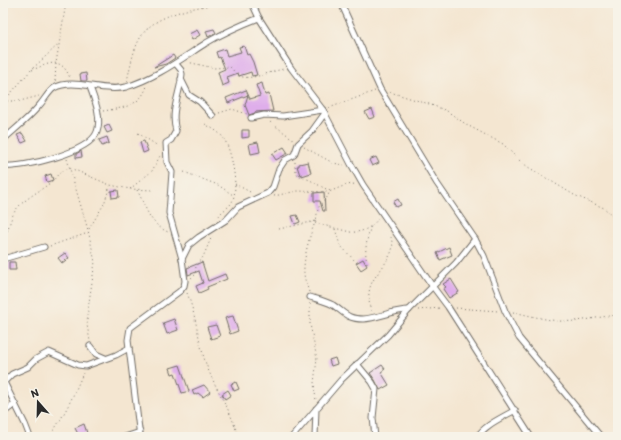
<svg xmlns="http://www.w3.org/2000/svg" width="621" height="440" font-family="Itim,sans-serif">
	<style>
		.building { fill: #dfaeeb }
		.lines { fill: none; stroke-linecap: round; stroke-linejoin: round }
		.minor-casing { stroke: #716c65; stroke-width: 7 }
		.path { stroke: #716c65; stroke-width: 1; stroke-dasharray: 1 3; stroke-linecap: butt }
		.minor { stroke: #fff; stroke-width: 5 }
	</style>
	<rect width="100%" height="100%" fill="#f7f3e8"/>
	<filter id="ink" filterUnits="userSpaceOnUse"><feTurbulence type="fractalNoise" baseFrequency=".025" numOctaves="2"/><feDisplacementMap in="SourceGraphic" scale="8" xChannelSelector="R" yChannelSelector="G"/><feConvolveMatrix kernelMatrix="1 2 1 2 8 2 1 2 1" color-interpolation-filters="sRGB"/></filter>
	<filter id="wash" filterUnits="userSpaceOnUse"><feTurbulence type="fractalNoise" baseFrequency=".012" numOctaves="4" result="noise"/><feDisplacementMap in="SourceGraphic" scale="16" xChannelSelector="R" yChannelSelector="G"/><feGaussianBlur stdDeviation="0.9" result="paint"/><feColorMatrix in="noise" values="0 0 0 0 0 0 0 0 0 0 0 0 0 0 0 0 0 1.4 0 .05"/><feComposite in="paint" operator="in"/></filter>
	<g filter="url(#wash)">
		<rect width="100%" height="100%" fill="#f4e6d1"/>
		<g id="blocks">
			<g class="building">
				<path d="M214 29 216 33 208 37 206 31Z"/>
				<path d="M197 30 200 35 192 40 189 34Z"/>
				<path d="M244 46 247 55 249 54 253 62 257 75 252 76 251 72 239 76 238 73 227 77 229 83 222 86 218 72 225 69 220 57 218 58 216 52 225 49 227 56 241 52 239 47Z"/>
				<path d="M173 55 175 58 166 64 154 67Z"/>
				<path d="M86 73 87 81H81L80 74Z"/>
				<path d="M262 83 265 95 269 94 273 111 255 112V113L249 115 245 105 248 95 228 103 226 98 246 90 250 99 260 96 256 85Z"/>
				<path d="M372 109 375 117 369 119 365 112Z"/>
				<path d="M109 125 112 131 107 133 104 127Z"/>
				<path d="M242 130H249V137L242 138Z"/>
				<path d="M22 133 27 141 22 143 17 135Z"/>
				<path d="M107 137 109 143 102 146 99 140Z"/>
				<path d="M144 141 148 151 143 153 140 142Z"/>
				<path d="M258 142 260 152 251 154 249 144Z"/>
				<path d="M284 147 288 153 276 160 272 154Z"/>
				<path d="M81 151 82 157 76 158V154Z"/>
				<path d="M376 157 379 163 372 166 369 160Z"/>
				<path d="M308 162 311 173 302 176V174L300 175 297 166H299V164Z"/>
				<path d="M51 174 53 180 47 182 45 176Z"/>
				<path d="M118 190 119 197 112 198 111 191Z"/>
				<path d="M324 192 325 211H323L320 201H314V193Z"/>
				<path d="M398 199 401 205 396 207 393 202Z"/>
				<path d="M297 215 300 222 295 224 292 216Z"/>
				<path d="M449 247 452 255 440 260 437 253Z"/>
				<path d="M65 253 69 258 62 263 58 258Z"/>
				<path d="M363 259 367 266 361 270 356 263Z"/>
				<path d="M9 262H15L16 270H9Z"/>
				<path d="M202 262 208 281 225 274 227 279 207 287 208 289 199 293 196 286 203 283 199 271 188 275 187 268Z"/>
				<path d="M451 279 459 292 449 298 443 289 446 287 443 284Z"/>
				<path d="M233 316 238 331 230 334 225 318Z"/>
				<path d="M174 319 178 330 167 334 163 323Z"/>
				<path d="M216 325 220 336 211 339 207 327Z"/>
				<path d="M335 358 337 364 331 366 329 360Z"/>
				<path d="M180 365 189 391 182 393 175 373 172 374 170 368Z"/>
				<path d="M382 365 385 369 381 372 389 385 380 390 375 380 370 373Z"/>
				<path d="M236 382 239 389 234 391 231 384Z"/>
				<path d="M204 385 210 392 203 397 198 393 194 395 192 390Z"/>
				<path d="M228 390 231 395 225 399 222 394Z"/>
				<path d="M84 424 87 433 79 436 75 428Z"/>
			</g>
		</g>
	</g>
	<g filter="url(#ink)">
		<use href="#blocks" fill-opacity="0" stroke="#716c65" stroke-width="1"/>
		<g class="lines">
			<defs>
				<g id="minor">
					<path d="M252 3 259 18 291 68 323 110 351 164 363 185 433 287 448 307 531 437"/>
					<path d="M341 3 380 89 436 182 475 239 484 256 505 311 519 338 601 437"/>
					<path d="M181 79 189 95 200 102 213 116"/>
					<path d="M251 118 264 115 283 116 323 110"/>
					<path d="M3 140C15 129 28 119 38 107 44 101 48 92 54 88 74 77 103 93 126 87 156 78 181 59 206 43 223 33 241 25 259 18"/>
					<path d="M3 166C23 168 89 153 97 132 102 117 95 101 90 87"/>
					<path d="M3 259 44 247"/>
					<path d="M182 259 189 245 199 237 226 220 238 207 268 193 273 187 279 169 285 160 294 155 298 144 312 131 325 113"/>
					<path d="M310 297C317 299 326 301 333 305 345 313 347 319 363 319 379 318 393 310 409 310"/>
					<path d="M90 346 96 354 105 358"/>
					<path d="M357 364 372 382 376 389 373 418 375 437"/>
					<path d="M3 380 25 424 30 437"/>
					<path d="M4 382 12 374 28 367 36 359 49 352 78 365 86 366 116 355 129 348"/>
					<path d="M3 413 15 404"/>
					<path d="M125 437 140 432"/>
					<path d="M140 437 128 340 130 328 180 291 184 286 185 281 182 259 169 213 172 172 167 162 166 143 171 140 176 131C170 111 180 94 182 74L181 70 176 64"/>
					<path d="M292 437 341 380 388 335 409 310 456 263 475 239"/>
					<path d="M315 437 316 409"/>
					<path d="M477 437C486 424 502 418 515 410"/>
				</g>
			</defs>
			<use href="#minor" class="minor-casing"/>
			<g class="path">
				<path d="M201 3 206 5"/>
				<path d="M187 62 214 68 230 67C234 70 235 75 239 76 253 81 270 71 284 69"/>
				<path d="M32 70C50 63 61 56 70 78"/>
				<path d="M55 81 56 63 66 3"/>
				<path d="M127 81C131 64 134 42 147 29 166 10 220 0 246 6"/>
				<path d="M390 92 429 104 447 111 467 125 503 144 519 160 528 167 574 195 604 208 618 220"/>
				<path d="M3 101H20L39 96"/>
				<path d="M4 101 31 70 59 44"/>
				<path d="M329 108 375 91"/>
				<path d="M103 111C122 108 140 107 147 86"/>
				<path d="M219 113 232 109 247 114"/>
				<path d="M270 122 293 139"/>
				<path d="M205 124C211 128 220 132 224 139 232 151 239 189 232 202 229 208 222 210 219 216"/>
				<path d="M138 133 161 148"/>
				<path d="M304 147 333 163 344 165"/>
				<path d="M67 159 88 230 95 262 88 309 87 325 90 341"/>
				<path d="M295 162C295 169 296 177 304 178 306 179 308 179 310 180 317 184 323 188 331 191"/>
				<path d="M184 172 218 185 233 195"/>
				<path d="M235 184 252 193"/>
				<path d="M130 189 152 171 160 156"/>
				<path d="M137 190C147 208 148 223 168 232"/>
				<path d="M274 196 297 191 329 192"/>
				<path d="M315 223 350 232C362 233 371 228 378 219"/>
				<path d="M3 227 7 232"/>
				<path d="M89 229 104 204 110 186"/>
				<path d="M279 229 316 221C317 215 317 210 320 205 324 199 328 199 329 192L346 185 355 184"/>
				<path d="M335 229 340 245 355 261"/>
				<path d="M3 242C8 232 9 222 14 213 19 202 40 191 50 183 60 175 55 173 70 168L110 185 130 189 153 190"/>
				<path d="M50 246 88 233"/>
				<path d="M367 263C364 250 367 239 371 226"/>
				<path d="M191 278 195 275 196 266 203 257 212 236"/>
				<path d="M309 292C307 285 304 279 304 273 303 260 310 232 316 221"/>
				<path d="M187 293C196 315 198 339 205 361 214 388 231 408 238 437"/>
				<path d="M310 303V324L317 359 314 383 316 401"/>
				<path d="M456 308 498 311"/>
				<path d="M418 310 440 308"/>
				<path d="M371 311C363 280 379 278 391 253L393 247 391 237"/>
				<path d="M513 312C533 316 555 323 575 321 589 320 603 316 618 315"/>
				<path d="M49 437C63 418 74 395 83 373"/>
			</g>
			<use href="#minor" class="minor"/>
		</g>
	</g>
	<rect width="621" height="440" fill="none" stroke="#f7f3e8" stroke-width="16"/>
	<g transform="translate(38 402) rotate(340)" stroke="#f7f3e8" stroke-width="3" paint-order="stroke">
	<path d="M0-3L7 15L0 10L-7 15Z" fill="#2b2b2b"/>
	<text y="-6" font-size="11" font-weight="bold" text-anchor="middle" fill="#2b2b2b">N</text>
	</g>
</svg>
